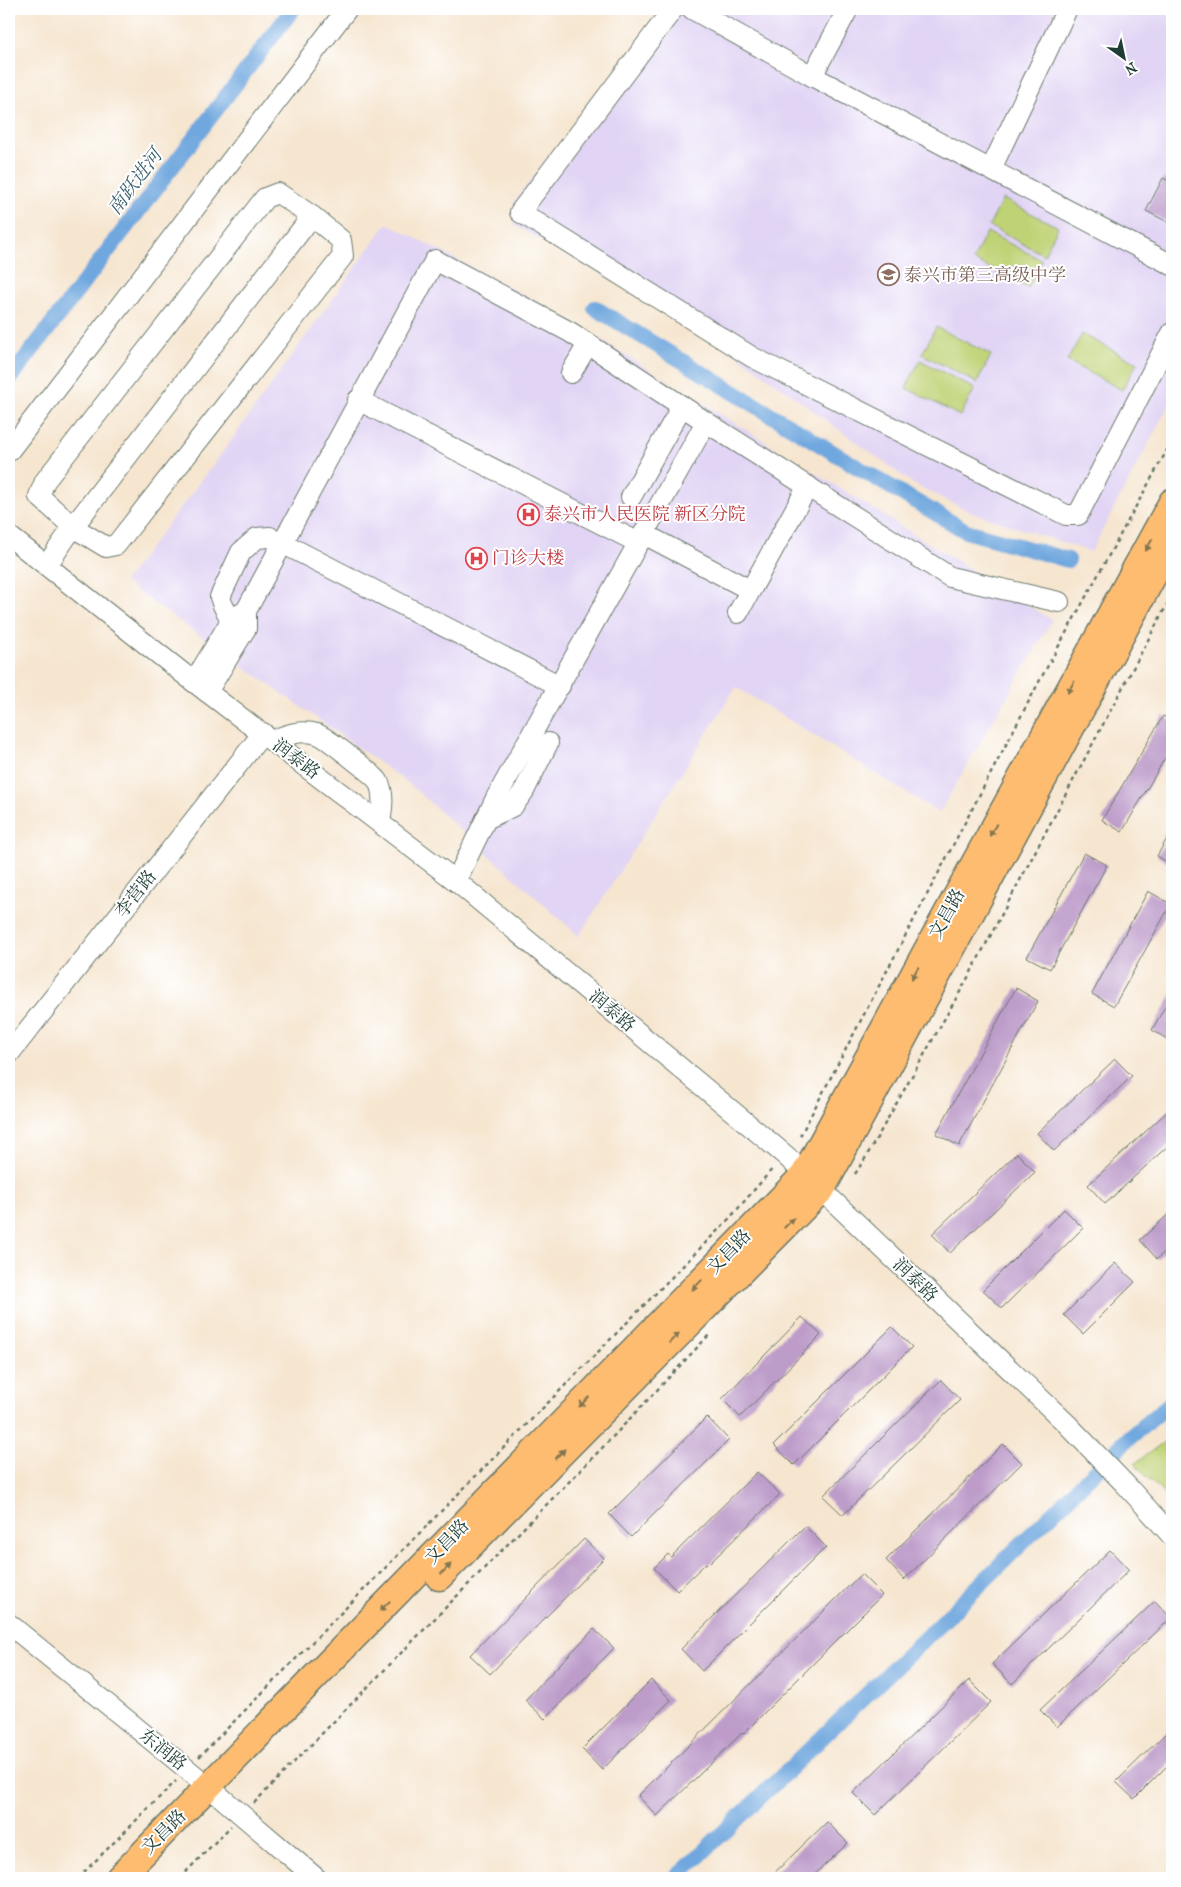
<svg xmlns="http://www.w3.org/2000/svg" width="1181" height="1887" font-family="'IM FELL French Canon','Noto Serif SC',serif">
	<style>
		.built { fill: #e1d4f4 }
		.green { fill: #bfd376; stroke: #6f8855 }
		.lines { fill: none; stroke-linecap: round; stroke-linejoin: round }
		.canal { stroke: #70a7de; stroke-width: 16 }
		.building { fill: #bd9cca }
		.minor-casing { stroke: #6a786b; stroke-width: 22 }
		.major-casing { stroke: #6a786b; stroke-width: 29 }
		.path { stroke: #6a786b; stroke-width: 2.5; stroke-dasharray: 4 4; stroke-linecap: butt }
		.minor { stroke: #fff; stroke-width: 20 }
		.major { stroke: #fdbc70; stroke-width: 26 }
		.oneway { fill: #83764f }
		.labels { text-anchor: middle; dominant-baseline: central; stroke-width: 4; stroke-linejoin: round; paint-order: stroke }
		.education-label { font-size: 18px; fill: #785e54; stroke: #fff; text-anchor: start }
		.health-label { font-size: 18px; fill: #be3a42; stroke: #fff; text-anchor: start }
		.street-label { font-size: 18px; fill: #1f3d34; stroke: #fff }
		.water-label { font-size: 19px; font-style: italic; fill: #3b6270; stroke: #fff }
	</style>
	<rect width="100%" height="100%" fill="#fff"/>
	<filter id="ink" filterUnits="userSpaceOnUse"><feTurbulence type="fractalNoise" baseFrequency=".02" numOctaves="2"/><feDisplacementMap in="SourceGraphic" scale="10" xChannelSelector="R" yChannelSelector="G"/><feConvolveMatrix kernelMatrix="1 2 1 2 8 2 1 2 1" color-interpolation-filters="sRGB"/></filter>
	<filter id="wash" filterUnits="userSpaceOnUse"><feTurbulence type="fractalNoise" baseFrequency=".0096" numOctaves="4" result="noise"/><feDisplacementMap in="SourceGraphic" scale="20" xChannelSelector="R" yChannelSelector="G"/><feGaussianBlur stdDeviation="1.12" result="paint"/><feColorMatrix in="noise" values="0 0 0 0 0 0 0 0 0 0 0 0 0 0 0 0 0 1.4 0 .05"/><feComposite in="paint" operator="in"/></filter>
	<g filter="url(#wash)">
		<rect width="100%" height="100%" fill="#f6e6d0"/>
		<g class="built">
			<path d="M665 9H1172V399L1091 552 973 513 915 485 703 330 514 225V202Z"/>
			<path d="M387 223 556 312 1052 620 939 813 736 687 579 936 408 783 124 582 228 445Z"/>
		</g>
		<g class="green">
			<path d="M1003 199 1058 227 1044 255 989 226Z"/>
			<path d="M987 232 1042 260 1028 288 973 260Z"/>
			<path d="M936 327 991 355 977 383 922 354Z"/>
			<path d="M1082 334 1137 363 1122 390 1067 361Z"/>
			<path d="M920 360 975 389 960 416 906 388Z"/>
			<path d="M1172 1436V1502L1134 1464Z"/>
		</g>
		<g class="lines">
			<g class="canal">
				<path d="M595 308 872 476 966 531 1068 560"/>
				<path d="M9 380 293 9"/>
				<path d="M676 1878 940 1624 1130 1437 1172 1402"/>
			</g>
		</g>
		<g id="blocks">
			<g class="building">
				<path d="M1163 178 1172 182V224L1146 211Z"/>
				<path d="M1163 716 1172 721V746L1122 832 1102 820Z"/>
				<path d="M1172 830V865L1157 856Z"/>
				<path d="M1084 853 1107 865 1050 969 1027 957Z"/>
				<path d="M1148 891 1171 904 1114 1006 1092 994Z"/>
				<path d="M1016 988 1038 1001 959 1146 936 1134Z"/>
				<path d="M1172 994V1042L1152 1030Z"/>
				<path d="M1115 1059 1132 1076 1054 1151 1037 1133Z"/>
				<path d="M1172 1107V1142L1105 1204 1088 1185Z"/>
				<path d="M1017 1153 1035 1172 950 1253 932 1234Z"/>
				<path d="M1064 1209 1083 1228 1002 1308 983 1290Z"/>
				<path d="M1172 1211V1245L1157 1259 1140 1240Z"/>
				<path d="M1115 1263 1135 1282 1083 1334 1064 1315Z"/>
				<path d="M802 1317 821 1335 740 1417 722 1399Z"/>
				<path d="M892 1327 912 1347 794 1465 774 1445Z"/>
				<path d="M941 1380 960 1400 843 1515 823 1496Z"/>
				<path d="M707 1417 729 1440 631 1537 609 1514Z"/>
				<path d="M1003 1444 1022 1463 904 1580 886 1560Z"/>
				<path d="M757 1472 780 1494 708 1565 706 1563 677 1591 654 1568 668 1554 671 1557Z"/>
				<path d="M805 1526 826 1547 702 1671 681 1649Z"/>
				<path d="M584 1539 604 1558 490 1674 470 1655Z"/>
				<path d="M1110 1550 1129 1570 1012 1684 992 1664Z"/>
				<path d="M861 1574 882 1595 743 1734 742 1733 657 1816 638 1796Z"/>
				<path d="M1155 1601 1171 1618 1057 1727 1040 1710Z"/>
				<path d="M594 1629 614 1648 545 1719 525 1700Z"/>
				<path d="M651 1680 671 1700 602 1770 582 1749Z"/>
				<path d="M969 1680 991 1702 875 1815 853 1793Z"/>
				<path d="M1172 1727V1761L1134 1799 1116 1782Z"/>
				<path d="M827 1822 848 1843 811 1878H769Z"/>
			</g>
		</g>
	</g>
	<g filter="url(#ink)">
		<use href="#blocks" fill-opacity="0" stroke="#6a786b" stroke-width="1"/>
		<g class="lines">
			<defs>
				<g id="minor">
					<path d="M673 9 520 212 752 357 1066 515H1078L1172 333"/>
					<path d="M692 9 812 76 848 9"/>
					<path d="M812 76 1172 265"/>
					<path d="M991 169 1067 9"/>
					<path d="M278 193 312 216 341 240 343 256 116 545 106 547 73 527 39 496 45 481 265 198Z"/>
					<path d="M571 373 588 344"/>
					<path d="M358 400 639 543"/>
					<path d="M9 451 347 9"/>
					<path d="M631 497 682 406"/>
					<path d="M644 534 750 590"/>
					<path d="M9 536 194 682 456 881 785 1155 1067 1424 1126 1485 1172 1536"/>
					<path d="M282 543 560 686"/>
					<path d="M47 565 73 527 312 216"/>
					<path d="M738 613 808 486"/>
					<path d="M246 628C231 619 225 614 220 597L241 552 257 538 270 537"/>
					<path d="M194 682 232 619 242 613"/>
					<path d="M207 692 246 628V611L435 260 570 332 706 422 950 577 1059 602"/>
					<path d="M272 741C286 735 301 729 317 734 325 736 374 775 378 781 385 794 382 810 380 823"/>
					<path d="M486 819 513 806 524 791 548 743"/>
					<path d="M456 881 496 798 706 422"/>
					<path d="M9 1054 263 733"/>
					<path d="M9 1624 209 1787 316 1878"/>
				</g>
				<g id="major">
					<path d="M439 1577 822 1189 1172 541"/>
					<path d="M119 1878 804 1175 1172 502"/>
				</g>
			</defs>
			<use href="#minor" class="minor-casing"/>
			<use href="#major" class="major-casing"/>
			<g class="path">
				<path d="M800 1136 1040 680 1172 441"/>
				<path d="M855 1174 866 1157 970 974 1172 595"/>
				<path d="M199 1757 729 1219 774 1167"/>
				<path d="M254 1803 606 1444 710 1334"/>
				<path d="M78 1878 176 1781"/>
				<path d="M180 1878 231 1826"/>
			</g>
			<use href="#minor" class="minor"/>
			<use href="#major" class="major"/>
		</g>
		<defs><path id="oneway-solid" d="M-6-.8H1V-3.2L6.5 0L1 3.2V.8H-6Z" transform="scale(1.25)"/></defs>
		<g class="oneway">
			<use href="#oneway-solid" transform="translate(1149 545) rotate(119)"/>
			<use href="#oneway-solid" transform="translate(1071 687) rotate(119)"/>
			<use href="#oneway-solid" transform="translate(993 830) rotate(119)"/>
			<use href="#oneway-solid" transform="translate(915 973) rotate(119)"/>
			<use href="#oneway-solid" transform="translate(789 1223) rotate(-45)"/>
			<use href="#oneway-solid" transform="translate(697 1285) rotate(134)"/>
			<use href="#oneway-solid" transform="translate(674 1338) rotate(-45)"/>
			<use href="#oneway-solid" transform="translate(584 1402) rotate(134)"/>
			<use href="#oneway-solid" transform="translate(560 1454) rotate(-45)"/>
			<use href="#oneway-solid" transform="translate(446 1569) rotate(-45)"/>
			<use href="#oneway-solid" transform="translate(385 1606) rotate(134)"/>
		</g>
	</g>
	<defs>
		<symbol id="school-ring" viewBox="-11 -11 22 22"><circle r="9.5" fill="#fff" stroke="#8d6e63" stroke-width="1.5"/><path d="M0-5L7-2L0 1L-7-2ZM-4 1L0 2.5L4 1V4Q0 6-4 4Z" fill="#8d6e63"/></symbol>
		<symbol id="hospital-ring" viewBox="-11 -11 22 22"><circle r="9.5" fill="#fff" stroke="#e0444e" stroke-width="1.5"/><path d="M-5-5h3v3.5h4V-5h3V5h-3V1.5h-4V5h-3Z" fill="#e0444e"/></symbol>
	</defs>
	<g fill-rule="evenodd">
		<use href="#school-ring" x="876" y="262" width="25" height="25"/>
		<use href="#hospital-ring" x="516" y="502" width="25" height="25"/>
		<use href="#hospital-ring" x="464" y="546" width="25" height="25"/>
	</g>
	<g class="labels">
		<g class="education-label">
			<text x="904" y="275">泰兴市第三高级中学</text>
		</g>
		<g class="health-label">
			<text x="544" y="514">泰兴市人民医院 新区分院</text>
			<text x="492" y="558">门诊大楼</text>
		</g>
		<g class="street-label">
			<text transform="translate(296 759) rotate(37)">润泰路</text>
			<text transform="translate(136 894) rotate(-52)">李营路</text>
			<text transform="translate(947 914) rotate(-61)">文昌路</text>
			<text transform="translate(612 1011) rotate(40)">润泰路</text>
			<text transform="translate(729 1252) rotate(-46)">文昌路</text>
			<text transform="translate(915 1280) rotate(44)">润泰路</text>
			<text transform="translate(447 1542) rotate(-46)">文昌路</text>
			<text transform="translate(163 1750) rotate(39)">东润路</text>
			<text transform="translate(164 1832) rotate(-45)">文昌路</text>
		</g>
		<g class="water-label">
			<text transform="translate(135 182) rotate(-53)">南跃进河</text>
		</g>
	</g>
	<rect width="1181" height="1887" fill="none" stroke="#fff" stroke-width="30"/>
	<g transform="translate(1124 58) rotate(147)" stroke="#ffffff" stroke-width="4" paint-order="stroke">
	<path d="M0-4L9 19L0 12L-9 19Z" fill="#1f3d34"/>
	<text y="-8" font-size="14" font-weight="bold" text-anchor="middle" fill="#1f3d34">N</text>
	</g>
</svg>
